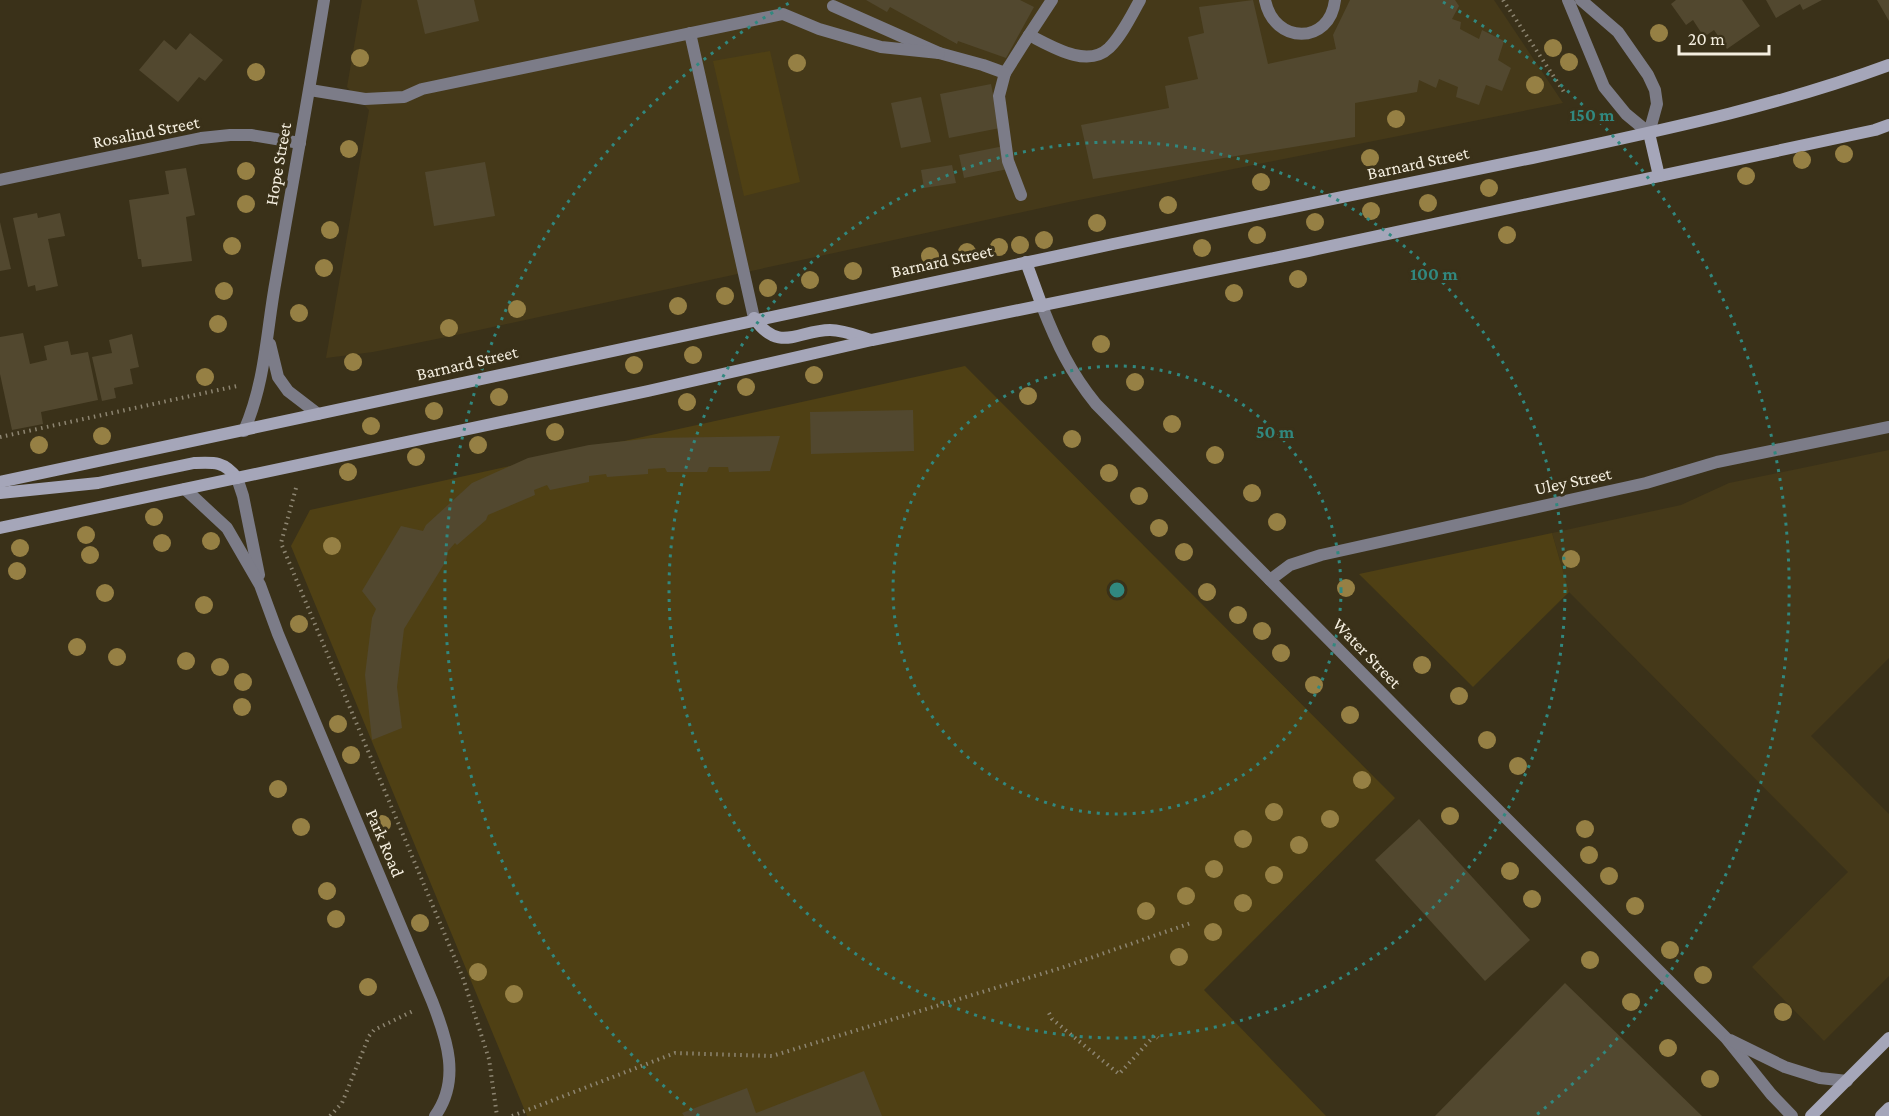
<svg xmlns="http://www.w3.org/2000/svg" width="1889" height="1116" font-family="'Crimson Pro',serif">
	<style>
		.built { fill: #453919 }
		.green { fill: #4f4014 }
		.building { fill: #52482f }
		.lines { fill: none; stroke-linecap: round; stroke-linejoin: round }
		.path { stroke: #8d8571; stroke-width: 4; stroke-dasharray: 1.5 4.5; stroke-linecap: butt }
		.service { stroke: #7c7c88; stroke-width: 12 }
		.minor { stroke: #7c7c88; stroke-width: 12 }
		.secondary { stroke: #a5a6b9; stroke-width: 12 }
		.tree { fill: #968044 }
		.ring { fill: none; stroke: #31887f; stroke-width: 3; stroke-dasharray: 3 6 }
		.labels { text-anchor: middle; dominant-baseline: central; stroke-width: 6; stroke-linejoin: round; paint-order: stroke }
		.street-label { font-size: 18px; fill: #f4eedf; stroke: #3a3119 }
		.centre { fill: #31887f; stroke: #3a3119; stroke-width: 3 }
		.ring-label { font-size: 18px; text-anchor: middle; font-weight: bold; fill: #31887f; stroke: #3a3119; stroke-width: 6; stroke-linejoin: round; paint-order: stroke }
	</style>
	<rect width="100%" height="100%" fill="#3a3119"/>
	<g class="built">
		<path d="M362 0H1494L1563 103 1069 202 456 335 373 352 326 358 369 110 347 87Z"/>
		<path d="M1889 450V658L1811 736 1889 814V976L1824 1041 1752 967 1848 872 1569 592 1552 533 1681 505 1729 483Z"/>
	</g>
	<g class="green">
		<path d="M770 51 800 182 744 196 713 61Z"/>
		<path d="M965 366 1395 798 1204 990 1326 1116H527L291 546 310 510Z"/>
		<path d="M1552 533 1569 592 1473 687 1359 574Z"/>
	</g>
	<g class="building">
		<path d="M417 0H474L479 21 425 34Z"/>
		<path d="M866 0H1020L1034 7 1006 58 958 41 957 44 890 7 887 12Z"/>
		<path d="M1253 0 1268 64 1336 49 1333 35 1350 0H1455L1459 6 1452 19 1461 22 1460 29 1479 39 1482 30 1504 41 1498 60 1511 68 1502 91 1486 85 1479 105 1456 97 1458 87 1439 79 1436 88 1419 80 1417 92 1355 103V137L1093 179 1081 125 1169 108 1165 86 1198 79 1188 37 1204 33 1199 7Z"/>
		<path d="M1676 0H1742L1760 26 1727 49 1714 30 1704 37 1693 20 1686 25 1671 4Z"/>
		<path d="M1766 0H1822L1803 10 1800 4 1776 18Z"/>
		<path d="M1877 0H1889V21Z"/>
		<path d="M190 33 223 60 205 81 199 77 178 102 139 70 164 40 176 50Z"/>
		<path d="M991 84 1000 128 949 138 940 94Z"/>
		<path d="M921 97 931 142 901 148 891 103Z"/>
		<path d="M1004 146 1008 169 964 178 959 155Z"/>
		<path d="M485 162 495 216 434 226 425 172Z"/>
		<path d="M952 165 956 183 924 188 921 170Z"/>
		<path d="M186 168 195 215 186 217 192 261 142 267 141 259H138L129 200 169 194 165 171Z"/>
		<path d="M37 213 38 218 60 213 65 236 48 239 58 286 36 291 35 285 28 287 13 218Z"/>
		<path d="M0 222 11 269 0 271Z"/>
		<path d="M23 333 30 364 47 360 44 346 56 343 68 341 71 355 88 352 98 400 41 412 43 424 12 430 0 374V337Z"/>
		<path d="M132 334 139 367 130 369 133 384 114 388 116 398 102 401 92 357 112 353 109 340Z"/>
		<path d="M913 410 914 451 811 454 810 412Z"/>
		<path d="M780 436 770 471 729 472 728 467H709L707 472H667L665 468 648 469V474L607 477 606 474 589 476V482L550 490 547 485 534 490 535 495 488 515 486 520 457 545 455 543 448 551 446 561 404 629 397 687 402 728 372 740 365 675 372 618 376 609 362 591 401 526 423 531 426 525 472 483 528 458 589 445 652 438Z"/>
		<path d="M1419 819 1530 940 1485 981 1375 860Z"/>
		<path d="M1565 983 1702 1116H1435Z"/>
		<path d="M864 1071 882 1116H684L682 1113 747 1088 756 1113Z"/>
	</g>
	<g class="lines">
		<g class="path">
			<path d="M1503 0 1564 92"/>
			<path d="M0 437 237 386"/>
			<path d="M296 488 281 543 463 978 489 1059 497 1116"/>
			<path d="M1049 1013 1052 1019 1119 1074 1155 1035 1158 1038"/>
			<path d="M330 1116 342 1103 369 1036 374 1030 413 1011"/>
			<path d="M512 1116 675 1053 772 1056 1064 967 1191 923"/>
		</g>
		<g class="service">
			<path d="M1052 0 1029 35C1051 46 1087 69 1109 48 1122 35 1131 16 1140 0"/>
			<path d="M1265 0C1274 45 1330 45 1335 0"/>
			<path d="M833 6 939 53 983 65 1005 73 1029 35"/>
			<path d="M690 33 754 318"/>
			<path d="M1005 73 999 96 1008 161 1021 195"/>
			<path d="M310 90 365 99 404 97 422 89 783 14 819 29 881 47 939 53"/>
		</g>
		<g class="minor">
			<path d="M1568 0 1604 87 1626 114 1649 133 1657 104 1655 90 1648 75 1618 32 1581 0"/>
			<path d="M0 180 201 138 230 135H251L300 143"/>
			<path d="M1042 306C1057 344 1070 372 1096 404L1433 745 1726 1038 1771 1094 1792 1116"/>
			<path d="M270 344 278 377 288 391 318 414"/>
			<path d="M244 431C266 380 266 333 276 279 292 186 309 93 324 0"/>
			<path d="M237 478 243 496 259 575"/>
			<path d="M185 489 227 528 260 585 278 634 432 1001C447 1039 461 1080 435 1116"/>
			<path d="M1270 580 1290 565 1321 555 1646 483 1717 462 1889 427"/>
			<path d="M1730 1040 1785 1067 1820 1078 1847 1081"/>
		</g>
		<g class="secondary">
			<path d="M1649 133 1659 176"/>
			<path d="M1026 262 1042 306"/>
			<path d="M754 318C779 354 799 330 830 330 844 330 858 336 871 340"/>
			<path d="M0 482C371 404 741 320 1113 244 1252 216 1392 187 1532 158 1652 132 1773 108 1889 65"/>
			<path d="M0 493 98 483 194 463C214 462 224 461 237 478"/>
			<path d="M0 528 648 391 872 340 1308 251 1875 130 1889 125"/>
			<path d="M1811 1116 1889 1038"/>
			<path d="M1881 1116 1889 1108"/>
		</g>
	</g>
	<g class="tree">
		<circle cx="1659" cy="33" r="9"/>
		<circle cx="1553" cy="48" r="9"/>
		<circle cx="360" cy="58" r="9"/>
		<circle cx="1569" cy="62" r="9"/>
		<circle cx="797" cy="63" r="9"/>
		<circle cx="256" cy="72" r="9"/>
		<circle cx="1535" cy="85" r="9"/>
		<circle cx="1396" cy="119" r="9"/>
		<circle cx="349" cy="149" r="9"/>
		<circle cx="1844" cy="154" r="9"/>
		<circle cx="1370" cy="158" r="9"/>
		<circle cx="1802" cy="160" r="9"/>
		<circle cx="246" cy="171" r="9"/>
		<circle cx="1746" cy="176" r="9"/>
		<circle cx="1261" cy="182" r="9"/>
		<circle cx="1489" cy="188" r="9"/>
		<circle cx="1428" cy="203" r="9"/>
		<circle cx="246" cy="204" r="9"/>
		<circle cx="1168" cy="205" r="9"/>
		<circle cx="1371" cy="211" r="9"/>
		<circle cx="1315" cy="222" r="9"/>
		<circle cx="1097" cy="223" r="9"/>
		<circle cx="330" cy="230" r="9"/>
		<circle cx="1257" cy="235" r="9"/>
		<circle cx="1507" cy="235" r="9"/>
		<circle cx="1044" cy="240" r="9"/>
		<circle cx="1020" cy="245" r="9"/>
		<circle cx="232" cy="246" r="9"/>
		<circle cx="999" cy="247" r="9"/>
		<circle cx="1202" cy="248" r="9"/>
		<circle cx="967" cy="252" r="9"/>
		<circle cx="930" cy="256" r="9"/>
		<circle cx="324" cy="268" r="9"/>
		<circle cx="853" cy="271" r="9"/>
		<circle cx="1298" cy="279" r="9"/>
		<circle cx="810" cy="280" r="9"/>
		<circle cx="768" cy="288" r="9"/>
		<circle cx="224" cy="291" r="9"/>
		<circle cx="1234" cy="293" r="9"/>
		<circle cx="725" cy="296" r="9"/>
		<circle cx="678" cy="306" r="9"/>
		<circle cx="517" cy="309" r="9"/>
		<circle cx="299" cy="313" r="9"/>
		<circle cx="218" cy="324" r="9"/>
		<circle cx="449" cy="328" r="9"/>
		<circle cx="1101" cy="344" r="9"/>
		<circle cx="693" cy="355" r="9"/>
		<circle cx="353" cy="362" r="9"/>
		<circle cx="634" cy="365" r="9"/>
		<circle cx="814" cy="375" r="9"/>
		<circle cx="205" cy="377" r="9"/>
		<circle cx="1135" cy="382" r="9"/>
		<circle cx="746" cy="387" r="9"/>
		<circle cx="1028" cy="396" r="9"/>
		<circle cx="499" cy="397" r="9"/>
		<circle cx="687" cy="402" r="9"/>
		<circle cx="434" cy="411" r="9"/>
		<circle cx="1172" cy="424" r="9"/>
		<circle cx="371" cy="426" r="9"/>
		<circle cx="555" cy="432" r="9"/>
		<circle cx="102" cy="436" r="9"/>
		<circle cx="1072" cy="439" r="9"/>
		<circle cx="39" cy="445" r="9"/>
		<circle cx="478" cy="445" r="9"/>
		<circle cx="1215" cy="455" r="9"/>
		<circle cx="416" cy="457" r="9"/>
		<circle cx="348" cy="472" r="9"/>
		<circle cx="1109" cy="473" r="9"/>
		<circle cx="1252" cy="493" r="9"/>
		<circle cx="1139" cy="496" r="9"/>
		<circle cx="154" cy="517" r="9"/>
		<circle cx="1277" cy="522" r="9"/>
		<circle cx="1159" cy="528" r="9"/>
		<circle cx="86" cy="535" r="9"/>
		<circle cx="211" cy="541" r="9"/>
		<circle cx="162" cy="543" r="9"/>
		<circle cx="332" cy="546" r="9"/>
		<circle cx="20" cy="548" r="9"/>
		<circle cx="1184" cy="552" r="9"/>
		<circle cx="90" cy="555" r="9"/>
		<circle cx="1571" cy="559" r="9"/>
		<circle cx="17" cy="571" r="9"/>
		<circle cx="1346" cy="588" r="9"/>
		<circle cx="1207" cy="592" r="9"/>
		<circle cx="105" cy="593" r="9"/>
		<circle cx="204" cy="605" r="9"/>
		<circle cx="1238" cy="615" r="9"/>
		<circle cx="299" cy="624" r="9"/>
		<circle cx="1262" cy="631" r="9"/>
		<circle cx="77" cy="647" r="9"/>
		<circle cx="1281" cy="653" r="9"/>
		<circle cx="117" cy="657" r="9"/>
		<circle cx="186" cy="661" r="9"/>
		<circle cx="1422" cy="665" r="9"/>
		<circle cx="220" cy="667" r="9"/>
		<circle cx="243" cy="682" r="9"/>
		<circle cx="1314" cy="685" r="9"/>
		<circle cx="1459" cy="696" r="9"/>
		<circle cx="242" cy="707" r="9"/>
		<circle cx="1350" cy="715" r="9"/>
		<circle cx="338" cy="724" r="9"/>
		<circle cx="1487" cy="740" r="9"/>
		<circle cx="351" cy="755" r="9"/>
		<circle cx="1518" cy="766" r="9"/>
		<circle cx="1362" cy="780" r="9"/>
		<circle cx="278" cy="789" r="9"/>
		<circle cx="1274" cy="812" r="9"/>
		<circle cx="1450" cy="816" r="9"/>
		<circle cx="1330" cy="819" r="9"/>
		<circle cx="382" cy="824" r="9"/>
		<circle cx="301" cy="827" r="9"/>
		<circle cx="1585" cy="829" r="9"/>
		<circle cx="1243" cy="839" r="9"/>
		<circle cx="1299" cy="845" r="9"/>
		<circle cx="1589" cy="855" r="9"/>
		<circle cx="1214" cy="869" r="9"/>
		<circle cx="1510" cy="871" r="9"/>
		<circle cx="1274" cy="875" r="9"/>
		<circle cx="1609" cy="876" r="9"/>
		<circle cx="327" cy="891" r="9"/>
		<circle cx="1186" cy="896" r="9"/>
		<circle cx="1532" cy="899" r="9"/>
		<circle cx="1243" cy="903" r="9"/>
		<circle cx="1635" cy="906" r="9"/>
		<circle cx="1146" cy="911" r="9"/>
		<circle cx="336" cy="919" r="9"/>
		<circle cx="420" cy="923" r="9"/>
		<circle cx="1213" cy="932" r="9"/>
		<circle cx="1670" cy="950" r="9"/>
		<circle cx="1179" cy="957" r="9"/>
		<circle cx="1590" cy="960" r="9"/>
		<circle cx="478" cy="972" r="9"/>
		<circle cx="1703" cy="975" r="9"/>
		<circle cx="368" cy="987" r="9"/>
		<circle cx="514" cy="994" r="9"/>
		<circle cx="1631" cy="1002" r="9"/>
		<circle cx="1783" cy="1012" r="9"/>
		<circle cx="1668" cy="1048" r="9"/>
		<circle cx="1710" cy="1079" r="9"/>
	</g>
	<g class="ring">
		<circle cx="1117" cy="590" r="224"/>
		<circle cx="1117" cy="590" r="448"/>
		<path d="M699 1116A672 672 0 0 1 791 2M1443 2A672 672 0 0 1 1535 1116"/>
	</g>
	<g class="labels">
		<g class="street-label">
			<text transform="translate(146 132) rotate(-11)">Rosalind Street</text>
			<text transform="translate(1418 163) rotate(-12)">Barnard Street</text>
			<text transform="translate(278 164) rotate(-80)">Hope Street</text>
			<text transform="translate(942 261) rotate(-12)">Barnard Street</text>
			<text transform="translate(467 363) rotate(-13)">Barnard Street</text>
			<text transform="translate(1573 481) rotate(-12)">Uley Street</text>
			<text transform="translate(1367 653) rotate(46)">Water Street</text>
			<text transform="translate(385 843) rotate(67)">Park Road</text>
		</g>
	</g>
	<circle cx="1117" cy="590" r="9" class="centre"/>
	<g class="ring-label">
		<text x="1592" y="121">150 m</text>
		<text x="1434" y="280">100 m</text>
		<text x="1275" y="438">50 m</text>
	</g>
	<path d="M1679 45v9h90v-9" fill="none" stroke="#f4eedf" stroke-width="3"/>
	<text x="1688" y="45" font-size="18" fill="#f4eedf" stroke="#3a3119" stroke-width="4.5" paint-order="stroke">20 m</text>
</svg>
